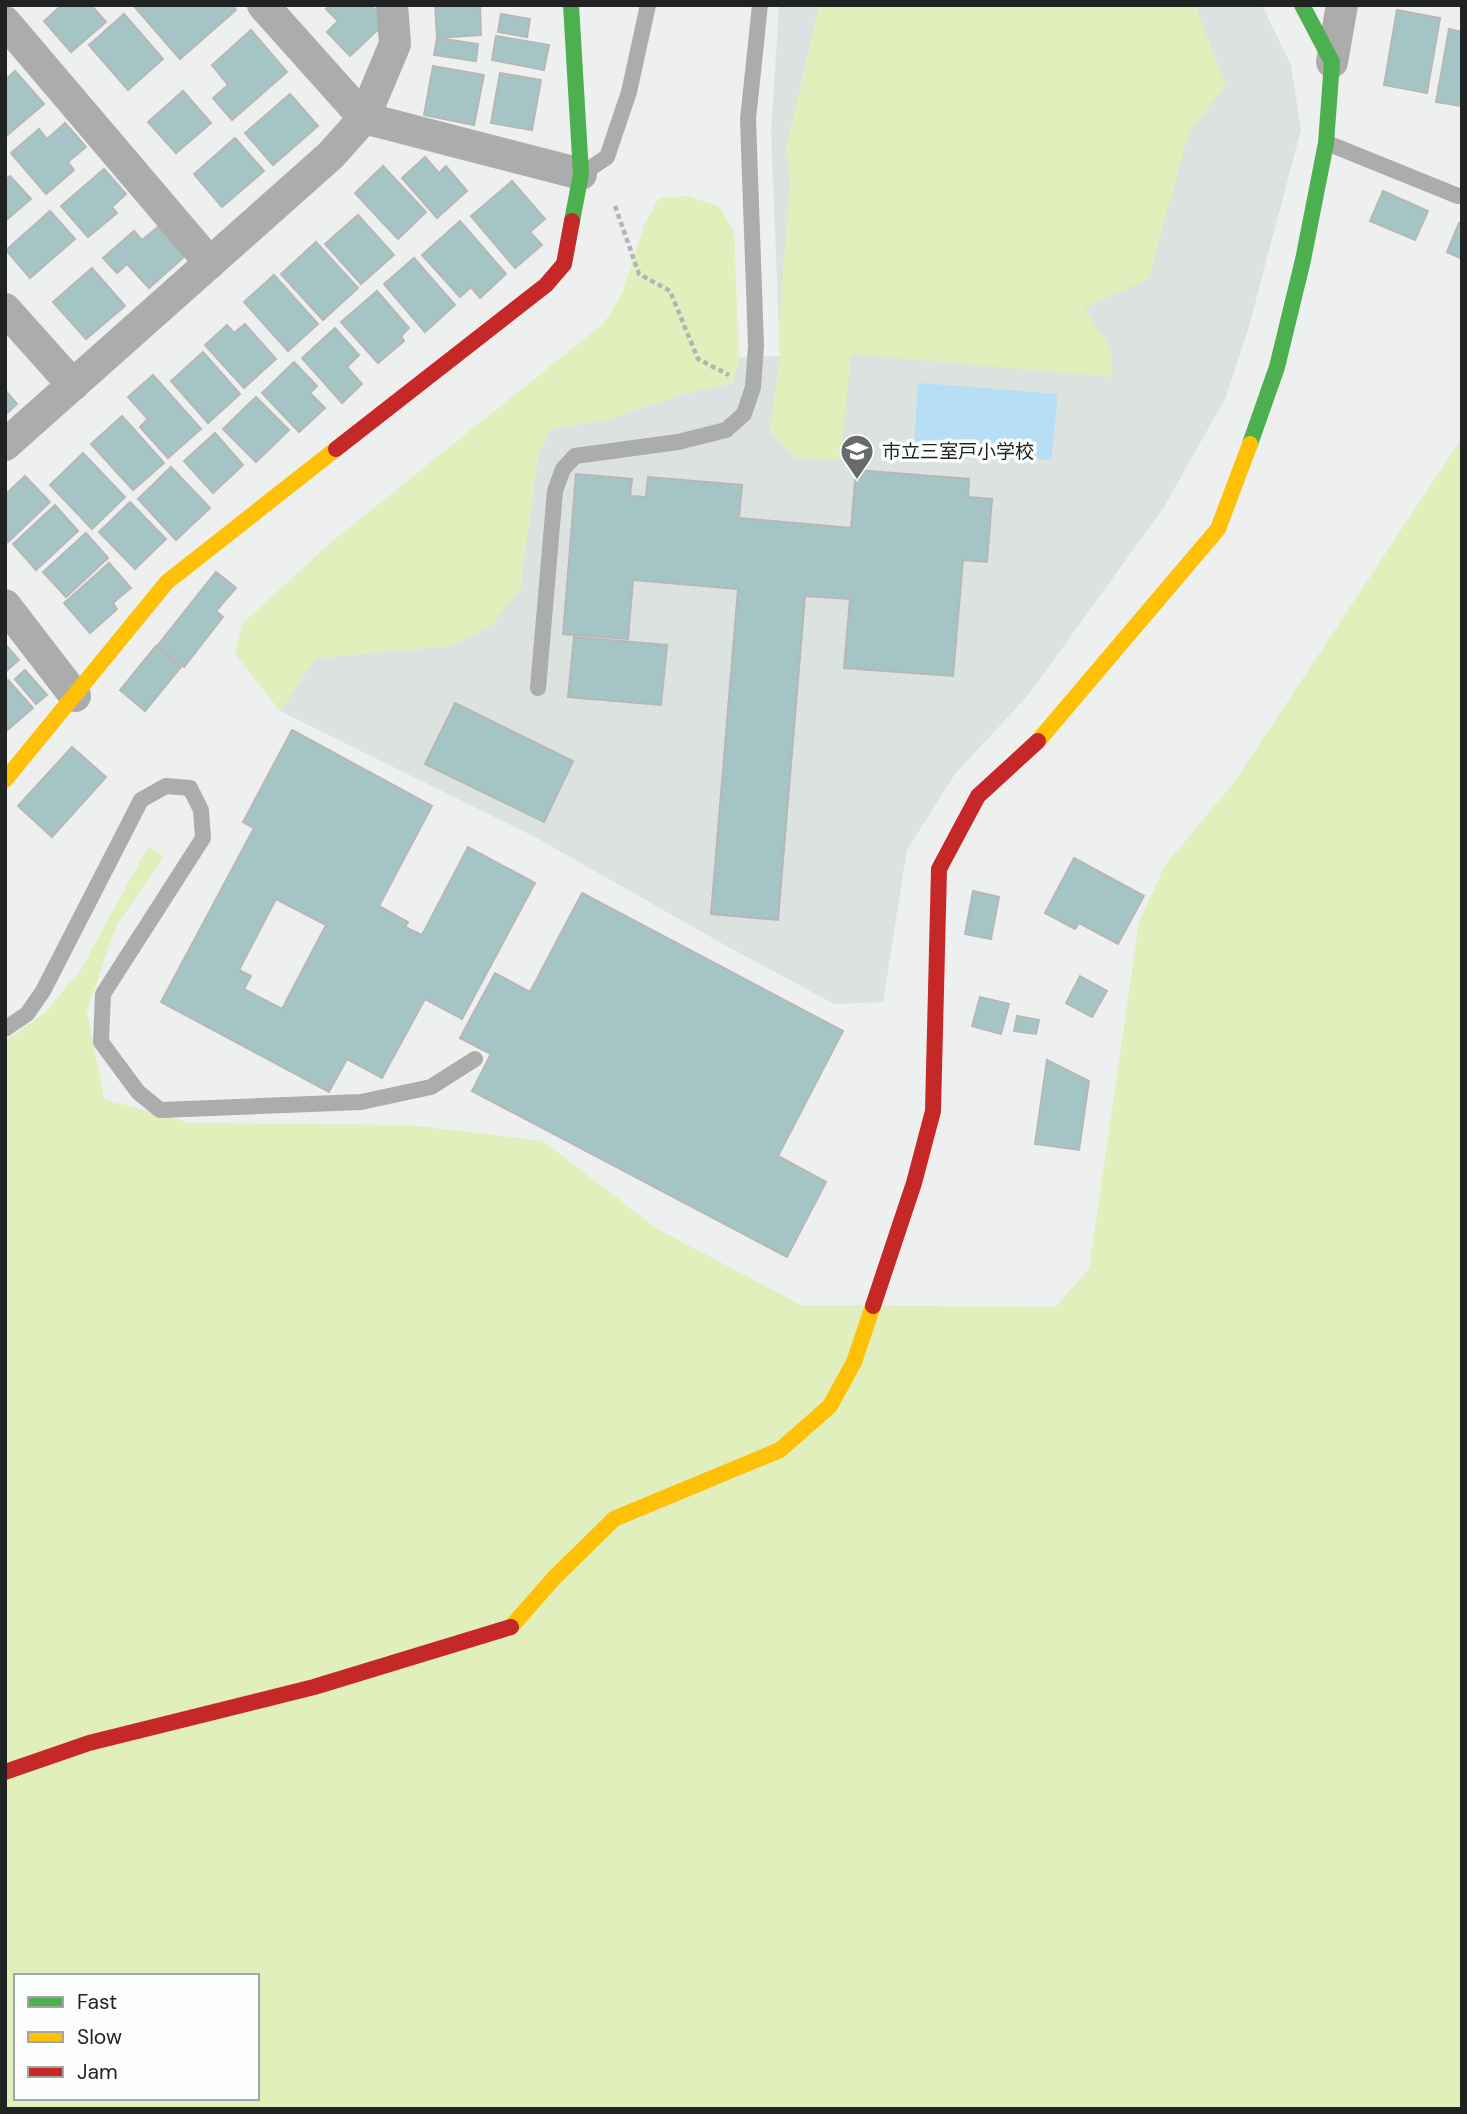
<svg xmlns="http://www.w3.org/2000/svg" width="1467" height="2114" font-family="'DM Sans','Noto Sans JP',sans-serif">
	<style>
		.built { fill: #dbe2e0 }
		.green { fill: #e0efbc; fill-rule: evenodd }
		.water { fill: #b6def5 }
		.building { fill: #a5c4c6; stroke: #b6b8b7; stroke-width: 2; fill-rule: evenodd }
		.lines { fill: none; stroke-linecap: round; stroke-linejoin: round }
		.path { stroke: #b3b4b4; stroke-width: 4.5; stroke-dasharray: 5 3.5; stroke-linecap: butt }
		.lane { stroke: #abacab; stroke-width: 16 }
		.street { stroke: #abacab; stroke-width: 32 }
		.fast { stroke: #4caf50; stroke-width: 16 }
		.slow { stroke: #ffc107; stroke-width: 16 }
		.jam { stroke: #c62828; stroke-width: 16 }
		.labels { text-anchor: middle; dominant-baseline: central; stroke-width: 7; stroke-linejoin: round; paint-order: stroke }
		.poi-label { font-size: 19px; fill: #212322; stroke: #fbfefd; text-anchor: start }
	</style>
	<rect width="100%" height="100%" fill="#eef0ef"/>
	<path class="built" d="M779 5H1262L1291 65 1301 130 1249 326 1226 397 1164 507 1029 694 955 774 907 850 883 1002 834 1004 723 944 533 836 280 711 316 658 450 646 520 589 538 455 550 429 605 420 680 395 733 383 739 357 780 356 771 133Z"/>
	<g class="green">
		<path d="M819 5H1195L1226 85 1189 133 1148 279 1084 308 1112 350V377L851 354 840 460 796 458 770 431 780 356 779 325 790 181 786 149Z"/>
		<path d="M689 196 719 207 734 230 739 357 733 383 680 395 605 420 550 429 538 455 520 589 490 627 450 646 316 658 280 711 235 654 242 624 329 544 604 323 622 294 645 223 659 198Z"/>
		<path d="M1462 438V2109H5V1038L8 1039 46 1012 81 969 148 847 164 857 116 926 87 1011 104 1099 191 1123 410 1125 543 1141 656 1228 801 1305 1055 1307 1089 1269 1139 922 1165 865 1232 785ZM16 1976H257V2098H16Z"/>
	</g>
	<path class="water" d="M918 383 1058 394 1051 460 914 448Z"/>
	<g class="building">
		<path d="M62 5H91L106 22 71 52 44 21Z"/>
		<path d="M133 5H232L236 10 180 59Z"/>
		<path d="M330 5H371L386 22 350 56 327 32 338 21 326 9Z"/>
		<path d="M435 5H480L481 35 437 38Z"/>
		<path d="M1397 10 1440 18 1427 93 1384 85Z"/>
		<path d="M124 14 163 59 128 90 89 45Z"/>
		<path d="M501 14 530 19 527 37 498 32Z"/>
		<path d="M1449 29 1462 32V106L1436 102Z"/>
		<path d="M251 30 287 72 232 120 213 98 228 85 212 65Z"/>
		<path d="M496 36 549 45 544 70 492 60Z"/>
		<path d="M437 38 478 44 476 61 434 55Z"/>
		<path d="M433 66 484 75 474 125 424 115Z"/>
		<path d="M15 71 44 104 5 137V80Z"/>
		<path d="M500 73 541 80 532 130 491 123Z"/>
		<path d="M183 91 211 123 176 153 148 122Z"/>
		<path d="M290 94 318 126 273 165 245 133Z"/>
		<path d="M65 123 86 147 68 162 74 170 46 194 11 153 39 129 47 139Z"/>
		<path d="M235 138 264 171 222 207 194 174Z"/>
		<path d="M425 157 439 173 446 166 467 191 437 218 402 178Z"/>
		<path d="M383 166 426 212 398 239 355 193Z"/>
		<path d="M104 169 126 194 112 207 117 213 88 237 61 206Z"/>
		<path d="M10 176 31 199 5 221V180Z"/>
		<path d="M512 181 545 219 530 232 542 245 515 268 471 216Z"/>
		<path d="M1383 191 1428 211 1415 240 1370 221Z"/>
		<path d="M50 211 75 239 30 278 6 250Z"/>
		<path d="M358 215 394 255 361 284 325 244Z"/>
		<path d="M460 221 506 274 480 298 471 287 460 297 422 255Z"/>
		<path d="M1459 223 1462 224V259L1447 252Z"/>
		<path d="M158 227 184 257 149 288 127 264 117 273 103 258 134 231 142 240Z"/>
		<path d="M316 242 358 288 323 320 281 274Z"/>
		<path d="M414 258 455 305 425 332 384 284Z"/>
		<path d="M92 268 125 306 86 339 53 302Z"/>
		<path d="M274 275 318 324 288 351 244 302Z"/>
		<path d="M377 291 409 328 401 336 404 341 378 363 341 322Z"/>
		<path d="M245 324 276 359 244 388 205 345 227 325 234 333Z"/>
		<path d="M335 328 359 355 347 367 362 384 342 403 302 358Z"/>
		<path d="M203 352 240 394 208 423 171 381Z"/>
		<path d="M294 362 317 386 310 393 325 408 299 432 262 393Z"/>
		<path d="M153 375 201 429 168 458 140 427 148 419 128 397Z"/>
		<path d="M5 390 17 404 5 415Z"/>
		<path d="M256 397 289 430 256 462 223 429Z"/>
		<path d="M122 416 164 463 133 490 91 444Z"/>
		<path d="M215 433 243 465 213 493 184 461Z"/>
		<path d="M83 453 125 497 92 529 50 485Z"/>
		<path d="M171 467 210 508 176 540 138 499Z"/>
		<path d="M856 470 969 479 968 497 992 499 987 562 963 560 953 676 844 668 850 599 805 596 778 920 711 914 738 589 633 580 628 639 563 634 576 474 632 479 630 496 646 497 648 477 742 485 739 518 851 528Z"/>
		<path d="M25 476 50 502 8 542 5 539V495Z"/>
		<path d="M130 502 166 539 135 569 99 532Z"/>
		<path d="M55 505 78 531 36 570 13 544Z"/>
		<path d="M86 533 108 558 66 597 43 572Z"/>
		<path d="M109 563 131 588 113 603 117 609 90 633 64 603Z"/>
		<path d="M216 572 236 588 216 611 223 617 184 667 157 646Z"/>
		<path d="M574 637 667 645 661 705 568 697Z"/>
		<path d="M5 644 19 660 5 672Z"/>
		<path d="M156 646 181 667 145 711 120 690Z"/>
		<path d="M25 670 47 695 36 704 15 679Z"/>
		<path d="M8 680 33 708 5 732V682Z"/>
		<path d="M455 703 573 761 544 822 425 764Z"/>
		<path d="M292 730 432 806 379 906 408 922 405 927 422 935 468 847 535 883 462 1019 425 999 382 1078 347 1059 329 1092 161 1002 254 828 243 822ZM276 899 326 925 282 1009 244 989 251 976 239 970Z"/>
		<path d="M72 747 106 777 52 837 18 806Z"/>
		<path d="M1074 858 1144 896 1118 944 1079 923 1075 929 1045 913Z"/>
		<path d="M973 891 999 897 991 939 965 934Z"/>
		<path d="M582 893 843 1031 778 1156 826 1182 787 1257 472 1091 491 1054 460 1038 495 973 530 992Z"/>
		<path d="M1080 976 1107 991 1092 1017 1066 1003Z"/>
		<path d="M980 997 1009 1004 1001 1034 972 1026Z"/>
		<path d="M1017 1016 1039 1020 1036 1034 1014 1031Z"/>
		<path d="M1047 1060 1089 1081 1079 1150 1035 1144Z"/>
	</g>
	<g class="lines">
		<path class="path" d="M615 206 639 274 670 291 698 359 729 375"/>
		<g class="lane">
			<path d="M1327 143 1458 196"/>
			<path d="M583 173 607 157 629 92 648 5"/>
			<path d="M538 688 555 491 563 469 575 456 678 442 726 430 744 414 753 387 756 346 748 119 760 5"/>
			<path d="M5 1029 27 1014 43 991 141 800 166 786 190 788 201 810 203 838 103 994 101 1042 138 1092 160 1110 361 1102 431 1087 475 1059"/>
		</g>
		<g class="street">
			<path d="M263 5 364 118 581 174"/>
			<path d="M5 22 210 263"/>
			<path d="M1332 62 1342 5"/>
			<path d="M5 309 73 385"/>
			<path d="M5 445 331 155 364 118 395 44 392 5"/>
			<path d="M5 605 75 696"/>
		</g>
		<g class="fast">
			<path d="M571 5 581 174 572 221"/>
			<path d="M1250 444 1277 367 1303 260 1326 143 1332 62 1302 5"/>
		</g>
		<g class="slow">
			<path d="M1038 741 1218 529 1250 444"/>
			<path d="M5 780 167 582 336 449"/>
			<path d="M511 1627 554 1578 614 1519 780 1450 830 1406 854 1362 873 1306"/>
		</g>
		<g class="jam">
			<path d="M336 449 546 285 564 264 572 221"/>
			<path d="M873 1306 914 1183 933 1111 939 869 978 796 1038 741"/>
			<path d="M5 1772 89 1743 314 1687 511 1627"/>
		</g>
	</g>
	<defs>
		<symbol id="school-pin" viewBox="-11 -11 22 30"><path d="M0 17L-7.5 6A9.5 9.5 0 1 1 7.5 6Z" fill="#696b6a" stroke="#fbfefd"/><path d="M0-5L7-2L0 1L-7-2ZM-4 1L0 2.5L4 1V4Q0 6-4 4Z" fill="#fff"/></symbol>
	</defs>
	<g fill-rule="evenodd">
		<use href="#school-pin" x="838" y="432" width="38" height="52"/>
	</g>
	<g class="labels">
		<g class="poi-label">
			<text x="882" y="451">市立三室戸小学校</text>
		</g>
	</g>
	<rect width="1467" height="2114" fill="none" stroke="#212322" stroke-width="14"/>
	<rect x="14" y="1974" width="245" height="126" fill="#fbfefd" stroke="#a4a6a5" stroke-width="2"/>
	<rect x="28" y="1997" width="35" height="10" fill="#4caf50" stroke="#a4a6a5" stroke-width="2"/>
	<text x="77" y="2009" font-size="21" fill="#212322">Fast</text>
	<rect x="28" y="2032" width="35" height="10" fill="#ffc107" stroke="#a4a6a5" stroke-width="2"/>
	<text x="77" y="2044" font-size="21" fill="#212322">Slow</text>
	<rect x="28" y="2067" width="35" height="10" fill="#c62828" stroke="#a4a6a5" stroke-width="2"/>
	<text x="77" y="2079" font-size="21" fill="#212322">Jam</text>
</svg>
